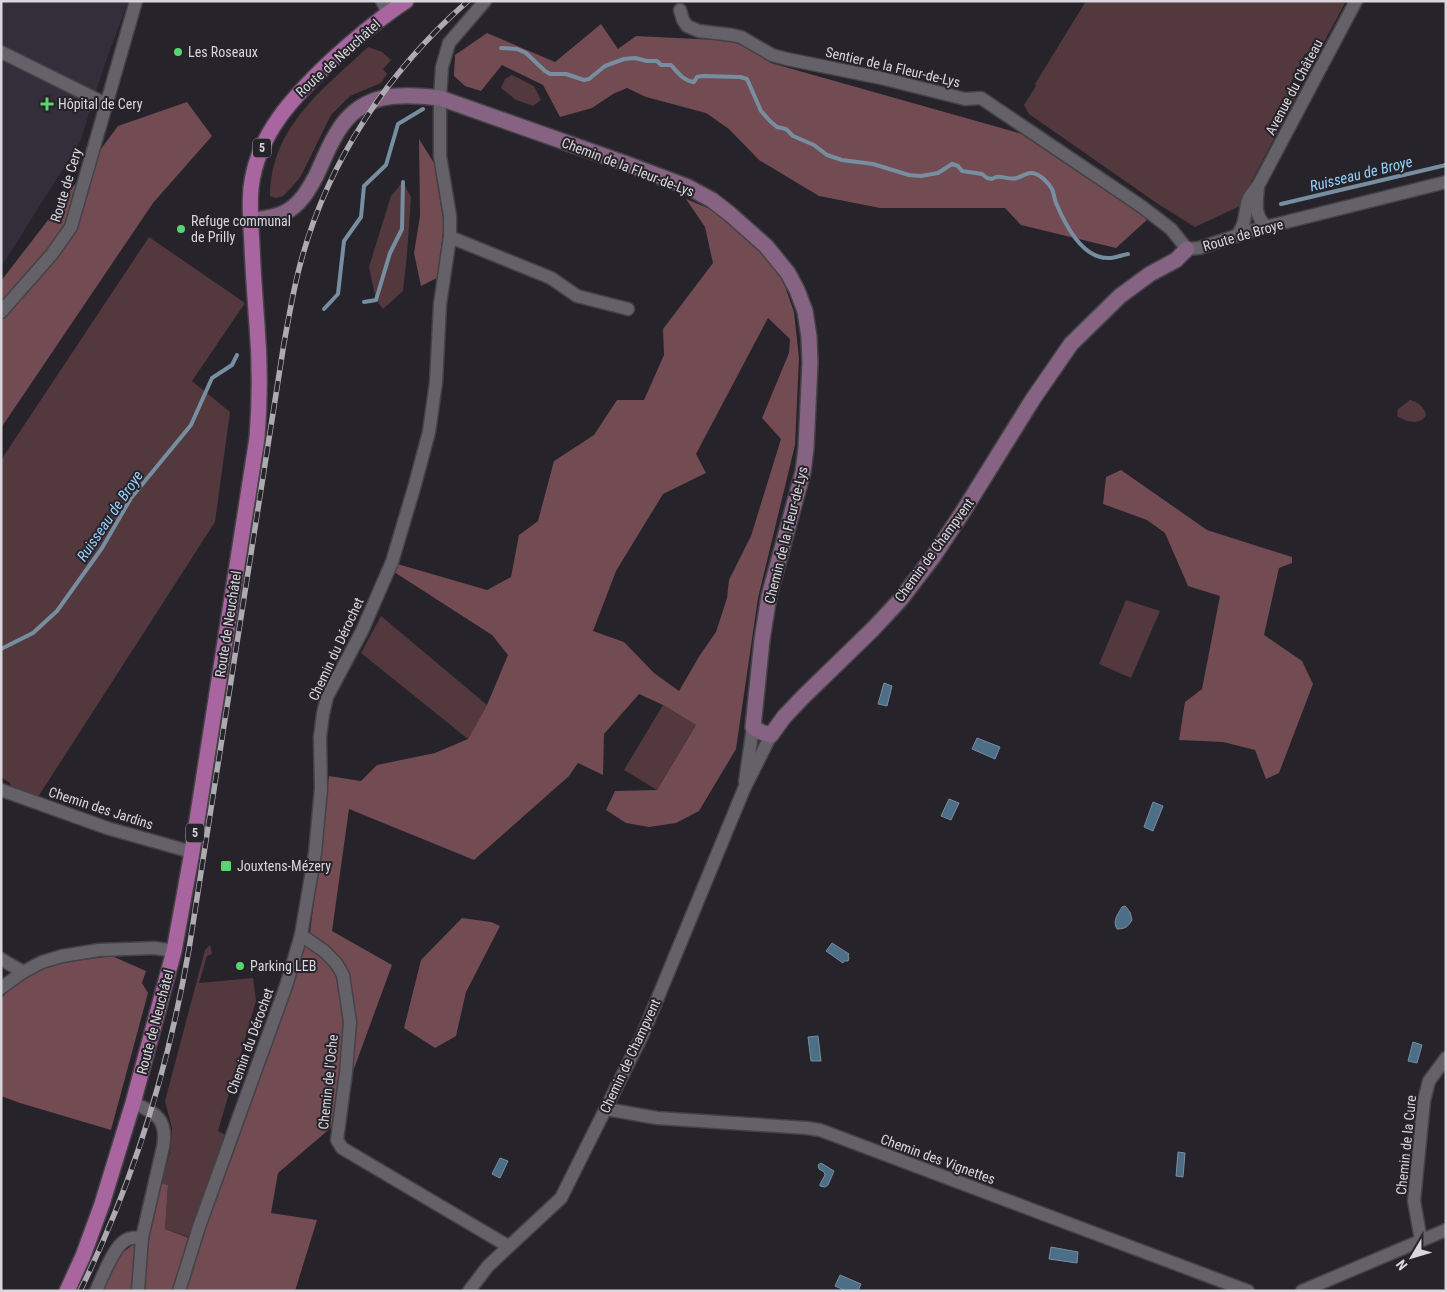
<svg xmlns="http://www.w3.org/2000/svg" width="1447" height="1292" font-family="'Roboto Condensed',sans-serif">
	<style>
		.built { fill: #332e3a }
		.green { fill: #53383e }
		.forest { fill: #724b53; fill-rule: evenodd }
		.water { fill: #4d6e87; stroke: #778ea0 }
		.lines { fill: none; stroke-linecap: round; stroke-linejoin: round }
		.stream { stroke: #778ea0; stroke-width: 4 }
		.street-casing { stroke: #444246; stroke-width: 15 }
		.secondary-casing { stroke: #444246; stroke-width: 18 }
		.primary-casing { stroke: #444246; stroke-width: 18 }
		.street { stroke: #646168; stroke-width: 12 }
		.secondary { stroke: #866383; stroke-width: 15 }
		.primary { stroke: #a8659f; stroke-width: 15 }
		.rail-casing { stroke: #adabaf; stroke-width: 5.5 }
		.rail { stroke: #26232a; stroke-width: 4; stroke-dasharray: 11; stroke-linecap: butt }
		.poi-dot { fill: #58d570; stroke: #26232a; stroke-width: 2 }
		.labels { text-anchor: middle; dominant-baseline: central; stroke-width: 4; stroke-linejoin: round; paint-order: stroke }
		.shield { fill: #26232a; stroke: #a3a1a6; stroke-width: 1 }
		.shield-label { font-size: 12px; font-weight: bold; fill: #d9d7db }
		.poi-label { font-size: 14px; fill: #d9d7db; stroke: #26232a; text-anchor: start }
		.street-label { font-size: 14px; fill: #d9d7db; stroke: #26232a }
		.water-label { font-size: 15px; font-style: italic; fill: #96d0fb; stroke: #26232a }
	</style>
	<rect width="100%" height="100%" fill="#26232a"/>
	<path class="built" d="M1 1H128L104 67 80 142 1 267Z"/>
	<g class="green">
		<path d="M1086 1H1346L1322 46 1305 54 1288 89 1296 97 1238 207 1195 227 1158 204 1029 114 1024 105 1036 86 1035 84Z"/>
		<path d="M368 47 382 52 391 60 383 69 387 74 381 83 350 96 331 115 301 176 292 187 283 196 276 198 270 196C271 127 322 90 368 47Z"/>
		<path d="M512 75 534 86 541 100 533 106 516 100 501 88 505 79Z"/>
		<path d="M403 182 411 197 407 254 403 291 383 309 376 300 369 267 391 196Z"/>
		<path d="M149 237 245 303 192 381 230 412 215 522 38 797 11 789 10 783 1 777V460Z"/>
		<path d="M1410 400C1417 401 1425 408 1426 415 1420 426 1406 422 1397 416L1398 409Z"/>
		<path d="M1126 600 1160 611 1131 678 1099 664Z"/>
		<path d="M381 616 487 705 468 739 361 653Z"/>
		<path d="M663 705 696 725 657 790 624 770Z"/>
		<path d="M210 945 212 954 207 956 199 983 253 978 256 1001 218 1131 224 1134 225 1143 189 1237 165 1229 168 1185 161 1183 170 1152 172 1128 165 1101 205 950Z"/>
	</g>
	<g class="forest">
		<path d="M601 24 618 49 636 36 737 41 771 63 1022 134 1148 219 1116 248 1021 225 1005 208H880L819 196 759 160 729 129 706 113 646 97 627 88 613 94 592 108 560 117 543 85 502 65 481 91 465 86 454 76 455 55 487 33 555 62Z"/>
		<path d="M187 102 212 136 153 203 1 428V281L55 211 118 126Z"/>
		<path d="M419 139 434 163 444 225 437 278 421 286 414 253 420 216Z"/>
		<path d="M686 199 725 215 762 248 781 275 794 312 799 358 795 445 758 598 736 749 699 811 676 823 649 827 626 823 606 810 615 791 657 790 696 725 663 705 639 694 604 734 603 775 578 763 569 776 474 860 349 809 332 931 392 965 333 1126 278 1173 271 1213 317 1220 295 1291H101L113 1260 143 1237 161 1183 168 1185 165 1229 200 1242 232 1157 310 933 329 776 361 781 377 765 435 753 468 739 487 705 508 655 492 635 391 570 394 563 487 590 511 577 519 535 538 521 554 461 594 435 617 400H644L664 355 663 329 713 263 705 227ZM768 318 790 339 789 353 762 418 781 439 751 536 729 580 727 598 716 632 700 655 679 691 654 673 624 642 593 631 616 571 663 494 706 473 696 454Z"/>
		<path d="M1121 470 1207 530 1292 557V563L1279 568 1264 635 1302 661 1313 684 1279 773 1266 779 1255 750 1223 742 1179 740 1185 702 1202 689 1220 596 1188 586 1165 533 1147 520 1103 504 1106 477Z"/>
		<path d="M462 918 491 922 500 926 466 992 456 1036 435 1048 404 1028 421 960Z"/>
		<path d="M112 956 146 971 142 983 148 993 111 1130 20 1103 1 1096V999L13 984 52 964Z"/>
	</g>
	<g class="water">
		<path d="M884 683 892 686 887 706 878 704Z"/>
		<path d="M977 738 1000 747 995 759 972 749Z"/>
		<path d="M949 799 959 803 951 820 941 816Z"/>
		<path d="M1153 802 1163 806 1153 831 1144 827Z"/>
		<path d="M1125 906 1130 912 1132 920C1128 927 1125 929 1117 929 1112 921 1118 914 1122 907Z"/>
		<path d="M832 943 849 954 848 956 849 958 848 961H844L843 963 826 951Z"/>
		<path d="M818 1036 821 1061H811L808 1037Z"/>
		<path d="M1413 1042 1422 1045 1417 1063 1408 1061Z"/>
		<path d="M1178 1152 1185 1153 1183 1177 1176 1176Z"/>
		<path d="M500 1158 508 1161 500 1178 492 1174Z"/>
		<path d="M821 1163 834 1171 828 1185 825 1187 820 1186V1184L825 1175 824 1172 819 1169 818 1165Z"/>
		<path d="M1051 1247 1078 1252 1077 1263 1049 1259Z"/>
		<path d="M840 1275 861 1284 858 1291H846L835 1286Z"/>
	</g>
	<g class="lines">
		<g class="stream">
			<path d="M501 48 517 49 526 53 545 71 550 74H566L584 80 589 79 605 66 624 59 635 58 647 61H657L661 65H671C678 73 684 81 694 82L697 77 703 76 740 77 747 79 761 111 770 121 777 127 786 129 793 136 814 145 827 155 842 160 873 164 909 175 921 176 938 173 952 164 958 166 962 171 982 174 987 178 992 179C1000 173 1007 181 1017 178 1021 177 1026 173 1031 173 1039 173 1048 182 1052 189 1054 193 1054 198 1056 203 1065 224 1082 259 1109 258 1115 258 1122 255 1128 254"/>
			<path d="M1281 204 1446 165"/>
			<path d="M364 302 376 300 390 253 402 229 403 182"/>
			<path d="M324 309 338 294 344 241 361 217 364 186 386 165 398 124 423 109"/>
			<path d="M1 649 33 633 57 611 102 548 131 498 191 425 212 378 232 365 237 355"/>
		</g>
		<defs>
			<g id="street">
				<path d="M382 1 388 13"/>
				<path d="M680 10 683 20 687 26 699 31 732 35 741 37 772 55 787 59 881 78 965 99 981 98 1141 206 1171 229 1187 249 1199 248 1254 230 1446 182"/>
				<path d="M1 52 106 104"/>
				<path d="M1258 186C1257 203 1253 215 1267 227"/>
				<path d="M1237 236C1240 231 1243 226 1244 221 1248 203 1244 202 1258 186L1356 1"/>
				<path d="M450 237 551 278 577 296 628 309"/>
				<path d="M1 312 52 254 71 227 136 1"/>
				<path d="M745 782 753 727"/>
				<path d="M1 790 107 828 192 852"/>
				<path d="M301 935 324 951 336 963 343 975 350 1022 346 1072 337 1140 342 1148 508 1246"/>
				<path d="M1 959 23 972"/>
				<path d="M1 988 23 972 42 962 62 956 99 950 155 948 174 951"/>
				<path d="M606 1109 657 1118 807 1128 820 1130 1248 1291"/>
				<path d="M1421 1240 1414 1201 1424 1101 1429 1081 1446 1058"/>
				<path d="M96 1291C102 1278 112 1251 123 1242 129 1237 135 1237 142 1238L163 1147C168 1120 156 1112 133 1103"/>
				<path d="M138 1291 142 1238"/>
				<path d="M179 1291 199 1227 286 986 301 935 315 853 321 789 320 737 323 714 327 697 362 631 392 562 414 488 429 432 436 382 440 304 450 237V216L440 156V98L442 67 449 43 485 1"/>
				<path d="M469 1291 488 1266 561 1198 642 1036 744 789 771 735"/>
				<path d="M1302 1291 1446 1230"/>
			</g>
			<path id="secondary" d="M251 220C262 219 273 218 284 213 300 205 308 191 316 176 323 161 329 145 338 131 362 92 399 93 440 98L627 164 688 187 712 200 730 214 766 246 788 273 797 290 805 311 809 337 810 363 806 448 803 472 769 596 762 640 753 727 761 732 771 735 784 717 803 697 873 629 901 599 933 557 964 510 1033 399 1071 344 1120 296 1150 274 1176 260 1187 249"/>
			<path id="primary" d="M67 1291 83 1256 102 1204 133 1103 174 951 192 852 257 438C260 401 260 362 257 325 255 298 253 272 252 245 251 226 249 207 251 188 257 134 294 96 332 60 355 39 380 18 406 1"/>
		</defs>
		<use href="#street" class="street-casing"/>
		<use href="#secondary" class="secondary-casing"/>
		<use href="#primary" class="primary-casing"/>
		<use href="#street" class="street"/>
		<use href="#secondary" class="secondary"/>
		<use href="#primary" class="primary"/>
		<defs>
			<path id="rail" d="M80 1291C134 1181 168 1070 189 949L284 343C289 317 293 291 300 265 327 162 388 71 468 1"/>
		</defs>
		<use href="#rail" class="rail-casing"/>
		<use href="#rail" class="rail"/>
	</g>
	<g class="poi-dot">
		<circle cx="178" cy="52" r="5"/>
		<path d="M44.5 96.5h5v5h5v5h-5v5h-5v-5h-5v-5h5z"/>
		<circle cx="181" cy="229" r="5"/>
		<rect x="220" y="860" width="12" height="12" rx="2.5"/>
		<circle cx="240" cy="966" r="5"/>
	</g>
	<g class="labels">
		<g class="shield">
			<rect x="253" y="138.5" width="18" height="19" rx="4"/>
			<rect x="186" y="823.5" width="18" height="19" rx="4"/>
		</g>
		<g class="shield-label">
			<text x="262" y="148">5</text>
			<text x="195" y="833">5</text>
		</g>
		<g class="poi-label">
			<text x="188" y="52">Les Roseaux</text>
			<text x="58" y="104">Hôpital de Cery</text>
			<text x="191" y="221">Refuge communal<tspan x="191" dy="16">de Prilly</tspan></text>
			<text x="237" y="866">Jouxtens-Mézery</text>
			<text x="250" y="966">Parking LEB</text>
		</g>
		<g class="street-label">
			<text transform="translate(338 58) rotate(-42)">Route de Neuchâtel</text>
			<text transform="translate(893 67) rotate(13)">Sentier de la Fleur-de-Lys</text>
			<text transform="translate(1294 87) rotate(-62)">Avenue du Château</text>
			<text transform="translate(628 167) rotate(21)">Chemin de la Fleur-de-Lys</text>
			<text transform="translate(66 185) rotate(-73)">Route de Cery</text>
			<text transform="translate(1243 235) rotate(-16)">Route de Broye</text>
			<text transform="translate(786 535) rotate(-76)">Chemin de la Fleur-de-Lys</text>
			<text transform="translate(934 550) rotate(-54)">Chemin de Champvent</text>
			<text transform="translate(228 624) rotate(-81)">Route de Neuchâtel</text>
			<text transform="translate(336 649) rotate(-65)">Chemin du Dérochet</text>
			<text transform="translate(101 808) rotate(18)">Chemin des Jardins</text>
			<text transform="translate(155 1022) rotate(-75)">Route de Neuchâtel</text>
			<text transform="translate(250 1041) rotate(-70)">Chemin du Dérochet</text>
			<text transform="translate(630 1056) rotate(-65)">Chemin de Champvent</text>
			<text transform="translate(328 1082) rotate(-84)">Chemin de l'Oche</text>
			<text transform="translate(1406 1145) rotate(-84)">Chemin de la Cure</text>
			<text transform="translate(938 1159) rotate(20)">Chemin des Vignettes</text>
		</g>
		<g class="water-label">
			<text transform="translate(1361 174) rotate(-14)">Ruisseau de Broye</text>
			<text transform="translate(110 516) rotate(-56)">Ruisseau de Broye</text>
		</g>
	</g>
	<rect width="1447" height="1292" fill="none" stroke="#d9d7db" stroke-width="5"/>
	<g transform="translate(1412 1257) rotate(232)" stroke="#26232a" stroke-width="4" paint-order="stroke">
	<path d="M0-4L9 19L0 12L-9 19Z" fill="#d9d7db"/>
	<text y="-8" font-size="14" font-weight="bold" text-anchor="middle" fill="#d9d7db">N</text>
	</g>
</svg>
